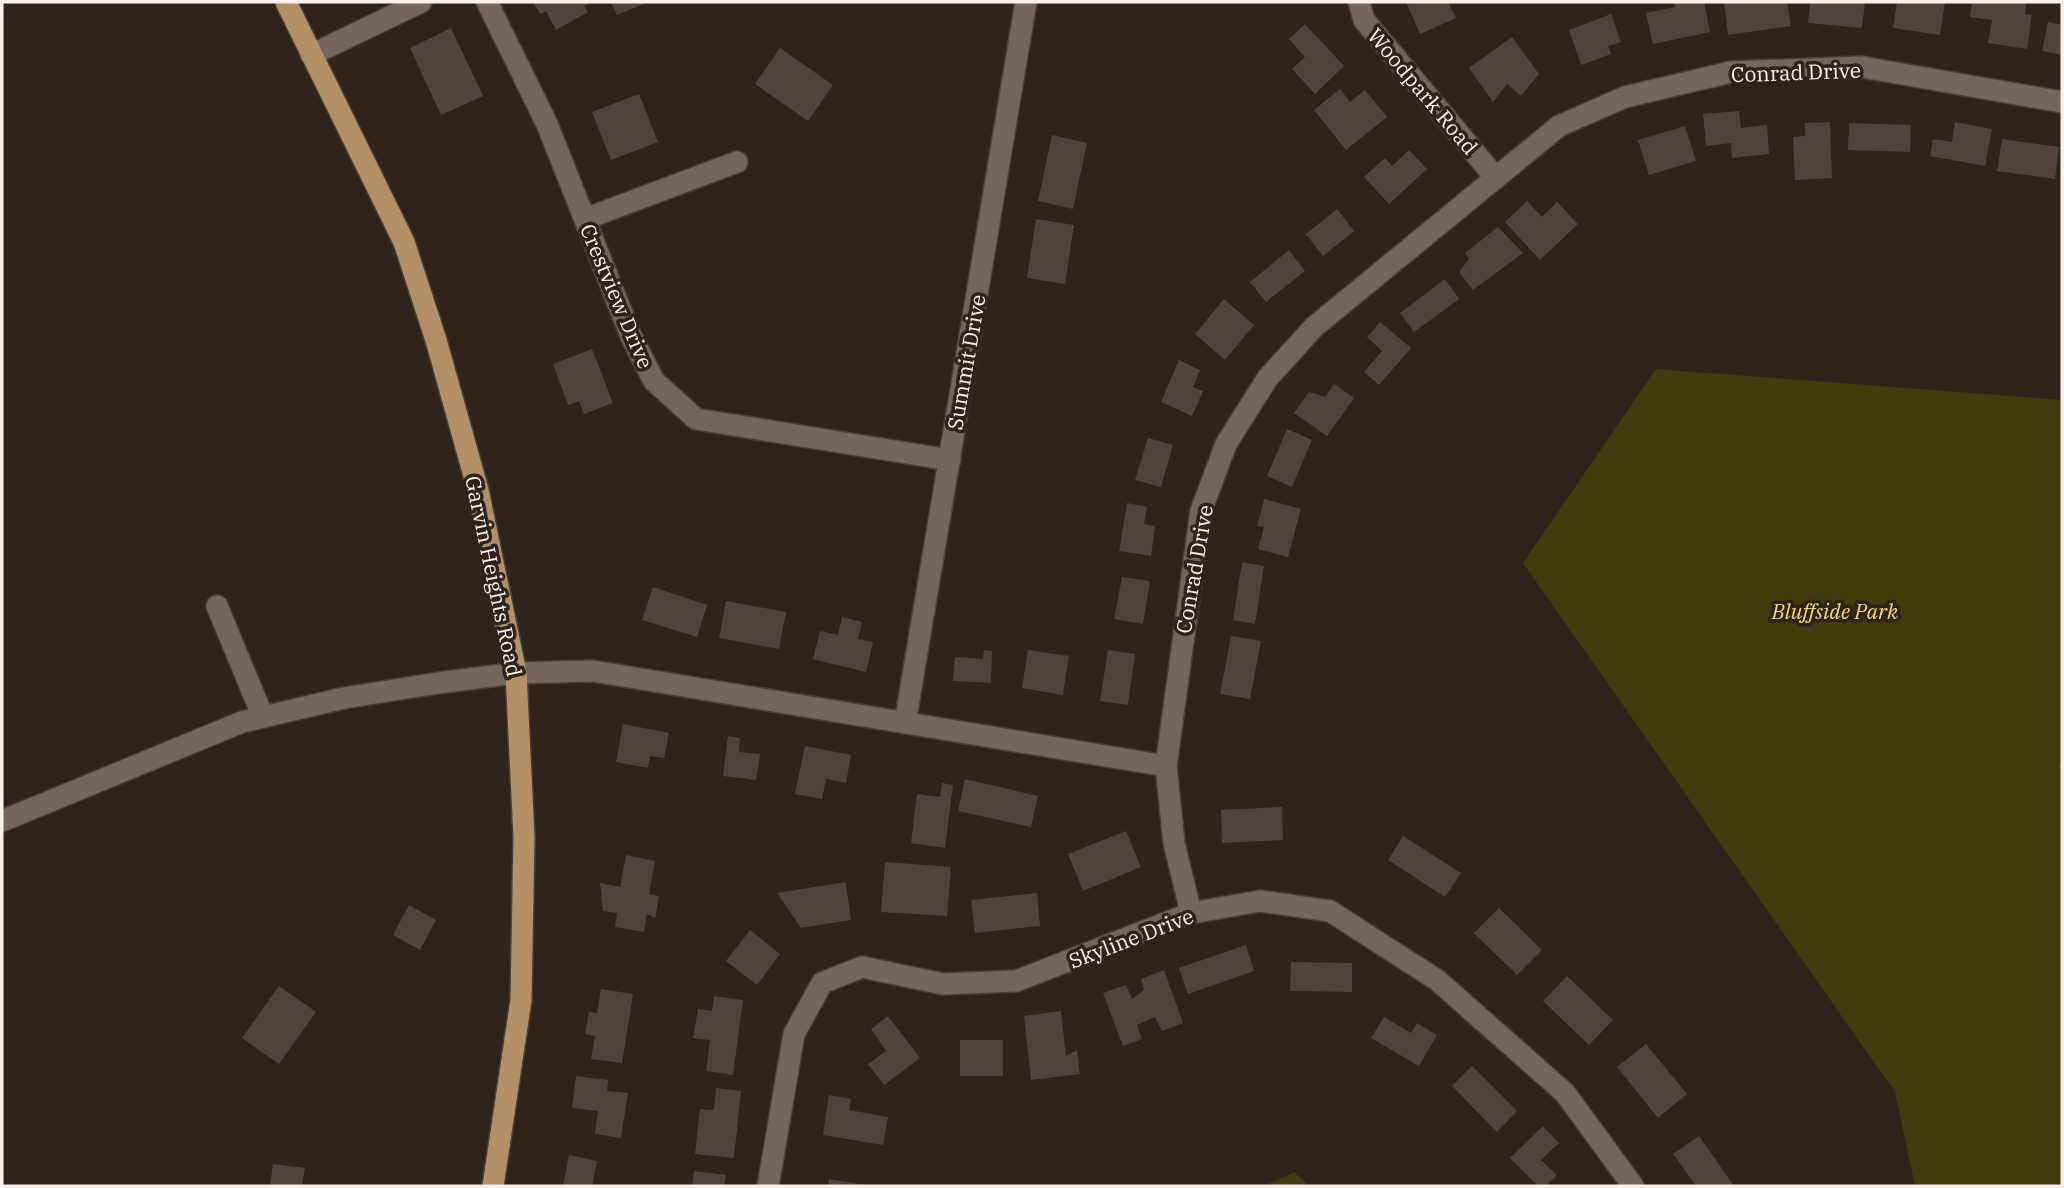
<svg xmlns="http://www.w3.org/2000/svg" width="2064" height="1188" font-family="'IBM Plex Serif',serif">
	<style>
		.green { fill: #44390c }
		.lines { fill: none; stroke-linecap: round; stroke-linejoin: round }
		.stream { stroke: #833a46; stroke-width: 5 }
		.building { fill: #52423e }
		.minor-casing { stroke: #493f39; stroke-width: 24 }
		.major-casing { stroke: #493f39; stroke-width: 24 }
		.minor { stroke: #74665d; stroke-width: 21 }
		.major { stroke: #b39065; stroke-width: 21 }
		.labels { text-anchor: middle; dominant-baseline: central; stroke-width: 7; stroke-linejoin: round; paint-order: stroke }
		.street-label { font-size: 21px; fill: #f9f1ec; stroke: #2f231c }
		.park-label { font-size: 21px; font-style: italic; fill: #fadb6f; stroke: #2f231c }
	</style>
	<rect width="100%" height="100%" fill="#2f231c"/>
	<g class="green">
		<path d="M1656 369 2062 400V1186H1915L1895 1092 1523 563Z"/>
		<path d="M1294 1172 1309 1186H1264Z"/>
	</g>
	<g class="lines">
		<path class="stream" d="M2062 766V767"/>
	</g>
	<g class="building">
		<path d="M533 2H592L584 6 588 12 556 30 546 11 540 14Z"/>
		<path d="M611 2H648L617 15Z"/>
		<path d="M1406 2H1448L1456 18 1420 34Z"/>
		<path d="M1674 2H1704L1710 32 1653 44 1646 13 1675 7Z"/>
		<path d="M1724 2H1787L1791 26 1728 35Z"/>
		<path d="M1810 2H1865L1862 28 1808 23Z"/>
		<path d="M1897 2H1945L1940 35 1893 28Z"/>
		<path d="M1972 2H2026L2025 14 2032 15 2027 49 1988 43 1992 20 1970 17Z"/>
		<path d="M1611 14 1621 42 1608 46 1611 54 1581 65 1569 30Z"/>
		<path d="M2048 22 2062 25V55L2042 51Z"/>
		<path d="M1305 24 1344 66 1315 94 1292 69 1305 57 1289 39Z"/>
		<path d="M451 28 483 96 441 115 410 48Z"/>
		<path d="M1512 37 1539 74 1521 96 1507 84 1493 102 1469 68Z"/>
		<path d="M780 48 833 85 808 121 755 84Z"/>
		<path d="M1340 89 1350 102 1365 90 1387 117 1346 150 1314 110Z"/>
		<path d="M639 94 658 142 611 160 592 112Z"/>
		<path d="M1739 111 1741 128 1767 125 1769 154 1732 158 1731 143 1706 146 1703 114Z"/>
		<path d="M1830 122 1832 178 1795 180 1793 137 1805 136V123Z"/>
		<path d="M1955 122 1992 129 1985 166 1930 156 1933 139 1952 142Z"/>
		<path d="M1849 123 1911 125 1910 152 1848 150Z"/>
		<path d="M1685 126 1696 161 1649 175 1638 140Z"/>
		<path d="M1052 135 1087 143 1073 209 1038 201Z"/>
		<path d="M2002 139 2059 147 2055 179 1997 171Z"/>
		<path d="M1409 150 1427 169 1389 204 1364 177 1385 158 1392 166Z"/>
		<path d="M1527 201 1542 217 1557 202 1578 224 1540 260 1505 222Z"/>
		<path d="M1337 209 1354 231 1323 256 1306 234Z"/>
		<path d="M1036 219 1074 225 1065 284 1027 278Z"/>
		<path d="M1498 227 1523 253 1473 290 1459 272 1469 259 1465 253Z"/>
		<path d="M1289 250 1305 271 1266 302 1250 282Z"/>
		<path d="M1445 279 1459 299 1414 332 1400 313Z"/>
		<path d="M1224 299 1254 325 1225 360 1195 334Z"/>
		<path d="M1380 322 1411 348 1379 385 1364 372 1382 351 1367 337Z"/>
		<path d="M592 349 613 403 584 414 579 401 568 405 553 364Z"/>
		<path d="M1179 360 1200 370 1193 387 1203 391 1192 416 1161 402Z"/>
		<path d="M1334 384 1354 398 1327 436 1294 413 1309 392 1325 397Z"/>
		<path d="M1287 429 1312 440 1292 487 1267 476Z"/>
		<path d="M1148 438 1173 445 1161 487 1135 480Z"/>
		<path d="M1264 499 1301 509 1288 557 1258 549 1264 527 1257 526Z"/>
		<path d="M1127 503 1147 507 1144 524 1155 526 1151 556 1119 551Z"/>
		<path d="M1242 562 1264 566 1255 624 1233 620Z"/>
		<path d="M1122 577 1150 581 1143 624 1114 619Z"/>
		<path d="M653 587 707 605 697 637 642 620Z"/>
		<path d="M726 601 786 612 779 649 719 638Z"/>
		<path d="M842 617 862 622 858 639 873 642 866 672 813 659 820 631 838 635Z"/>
		<path d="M1231 636 1261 641 1250 699 1220 694Z"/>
		<path d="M984 650 992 651 991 683 953 681 955 657 983 659Z"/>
		<path d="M1028 650 1069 656 1063 695 1022 688Z"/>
		<path d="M1108 650 1135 654 1128 705 1100 701Z"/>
		<path d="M623 724 669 733 664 758 650 756 648 768 616 762Z"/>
		<path d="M728 736 740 738 739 752 760 754 756 780 723 776Z"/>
		<path d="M805 746 851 755 846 783 826 779 822 799 795 794Z"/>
		<path d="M965 779 1038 796 1031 827 958 811Z"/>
		<path d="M942 783 953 785 945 848 911 843 917 794 940 797Z"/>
		<path d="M1282 807 1283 840 1222 843 1221 810Z"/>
		<path d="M1126 831 1141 867 1083 891 1068 854Z"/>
		<path d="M1403 836 1461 873 1445 897 1388 860Z"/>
		<path d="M626 855 655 861 649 894 659 896 655 918 647 914 644 932 615 927 617 913 603 911 600 883 620 887Z"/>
		<path d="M885 862 951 867 947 916 881 912Z"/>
		<path d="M846 882 851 920 801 928 777 893Z"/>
		<path d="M1037 893 1040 926 975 933 971 900Z"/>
		<path d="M409 905 436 920 420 950 393 935Z"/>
		<path d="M1499 908 1542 950 1517 975 1474 933Z"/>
		<path d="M750 930 780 954 757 985 726 961Z"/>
		<path d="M1246 945 1254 971 1188 994 1179 968Z"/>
		<path d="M1291 962 1352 963V992L1290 991Z"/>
		<path d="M1164 970 1183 1023 1162 1031 1155 1017 1137 1025 1142 1039 1123 1046 1103 993 1126 985 1132 999 1144 990 1141 979Z"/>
		<path d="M1567 976 1613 1020 1589 1045 1543 1001Z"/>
		<path d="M279 986 316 1012 279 1064 242 1038Z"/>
		<path d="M601 989 633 994 622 1063 591 1059 595 1036 585 1034 589 1012 597 1013Z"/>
		<path d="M714 996 743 1000 733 1075 706 1071 710 1040 693 1038 698 1009 712 1011Z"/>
		<path d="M1061 1011 1066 1056 1077 1050 1080 1074 1031 1080 1024 1016Z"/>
		<path d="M888 1016 920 1058 884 1085 868 1064 886 1051 871 1029Z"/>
		<path d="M1384 1017 1411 1033 1417 1023 1437 1035 1419 1066 1371 1038Z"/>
		<rect x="960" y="1040" width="43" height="36"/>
		<path d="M1646 1044 1687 1094 1658 1118 1617 1067Z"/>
		<path d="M1472 1066 1517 1111 1497 1132 1452 1086Z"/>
		<path d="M576 1076 608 1080 607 1091 628 1093 621 1138 595 1134 598 1111 572 1108Z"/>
		<path d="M716 1088 741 1091 734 1158 695 1154 700 1109 714 1110Z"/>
		<path d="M829 1095 851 1099 849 1110 888 1117 883 1145 823 1135Z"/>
		<path d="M1543 1126 1559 1143 1541 1160 1557 1175 1546 1186H1538L1510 1158Z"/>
		<path d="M1699 1136 1734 1186H1696L1673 1154Z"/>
		<path d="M569 1155 597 1161 592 1186H563Z"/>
		<path d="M273 1164 305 1168 302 1186H270Z"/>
		<path d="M694 1171 726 1175 724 1186H692Z"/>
		<path d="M829 1179 865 1185V1186H828Z"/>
	</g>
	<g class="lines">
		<defs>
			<g id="minor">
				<path d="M487 2 547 124 631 336 654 381 696 419 950 460"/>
				<path d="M1359 2 1364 20 1495 177"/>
				<path d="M311 55 421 2"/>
				<path d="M585 219 737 162"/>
				<path d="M217 606 263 717"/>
				<path d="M905 723 1026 2"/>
				<path d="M2 821 242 722 344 698 438 683 516 673 593 671 1166 766"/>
				<path d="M1191 913 1174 843 1166 766 1201 511 1226 444 1267 379 1314 327 1559 126 1625 97 1731 72 1862 67 2062 102"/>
				<path d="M768 1186 794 1034 822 983 862 967 943 984 1016 981 1191 913 1260 901 1330 911 1437 980 1565 1093 1633 1186"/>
			</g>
			<path id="major" d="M286 2 404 242 436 340 478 490 516 673 524 837 521 1000 493 1186"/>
		</defs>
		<use href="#minor" class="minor-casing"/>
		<use href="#major" class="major-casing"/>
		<use href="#minor" class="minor"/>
		<use href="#major" class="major"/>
	</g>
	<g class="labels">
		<g class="street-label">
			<text transform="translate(1796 72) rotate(-2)">Conrad Drive</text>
			<text transform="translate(1423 91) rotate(50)">Woodpark Road</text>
			<text transform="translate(617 296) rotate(67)">Crestview Drive</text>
			<text transform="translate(966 362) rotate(-80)">Summit Drive</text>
			<text transform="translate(1194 569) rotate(-80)">Conrad Drive</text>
			<text transform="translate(494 576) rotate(78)">Garvin Heights Road</text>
			<text transform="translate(1131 938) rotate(-21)">Skyline Drive</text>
		</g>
		<g class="park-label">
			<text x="1835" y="611">Bluffside Park</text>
		</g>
	</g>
	<rect width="2064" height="1188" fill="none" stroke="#f9f1ec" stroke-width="7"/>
</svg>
